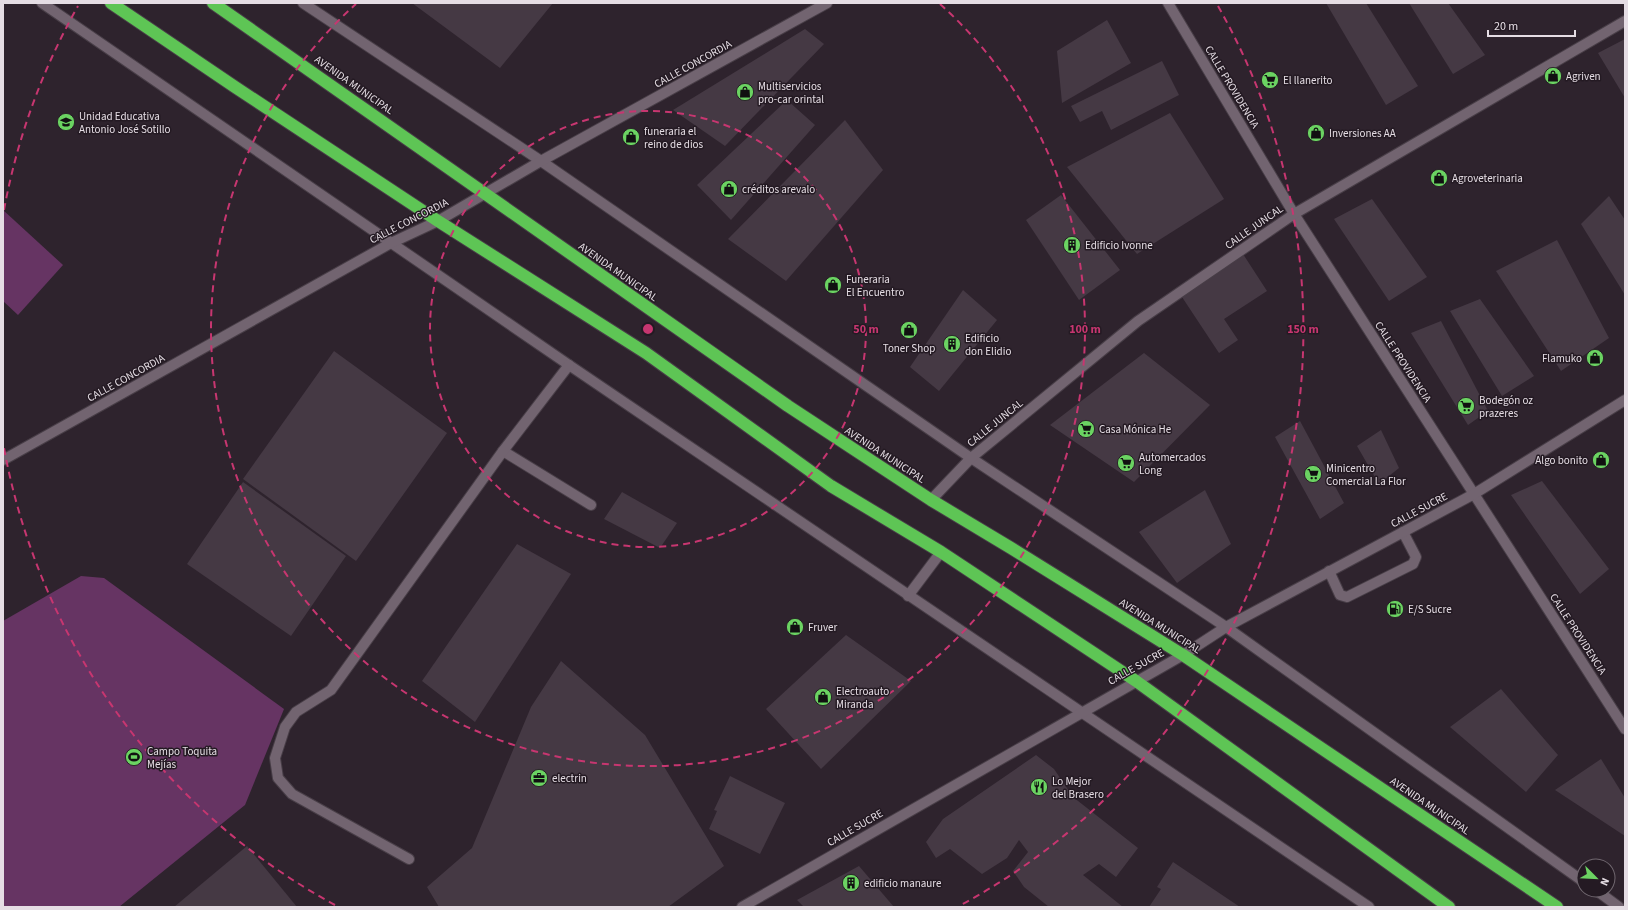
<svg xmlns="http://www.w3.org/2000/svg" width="1628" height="910" font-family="'Source Sans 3',sans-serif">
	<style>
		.green { fill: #663463 }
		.building { fill: #453944 }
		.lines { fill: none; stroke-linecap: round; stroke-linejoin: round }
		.minor-casing { stroke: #483e47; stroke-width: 12 }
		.highway-casing { stroke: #483e47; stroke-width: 14 }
		.minor { stroke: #726470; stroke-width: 10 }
		.highway { stroke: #5ec555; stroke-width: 12 }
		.ring { fill: none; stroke: #c73670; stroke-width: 2; stroke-dasharray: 7 5 }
		.labels { text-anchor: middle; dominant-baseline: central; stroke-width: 3; stroke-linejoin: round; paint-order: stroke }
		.street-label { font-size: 11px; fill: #e5dde4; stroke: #241a23 }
		.poi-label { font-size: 11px; fill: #e5dde4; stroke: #241a23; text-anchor: start }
		.centre { fill: #c73670; stroke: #241a23; stroke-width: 2 }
		.ring-label { font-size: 12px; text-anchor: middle; font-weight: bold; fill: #c73670; stroke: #241a23; stroke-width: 3; stroke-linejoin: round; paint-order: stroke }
	</style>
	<rect width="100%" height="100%" fill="#2e232d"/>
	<g class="green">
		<path d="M3 210 63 265 18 315 3 301Z"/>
		<path d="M81 576 104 578 284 709 245 805 119 907H3V621Z"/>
	</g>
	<g class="building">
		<path d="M412 3H553L500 68Z"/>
		<path d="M1326 3H1366L1418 86 1386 105Z"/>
		<path d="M1409 3H1448L1485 55 1453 74Z"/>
		<path d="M1107 20 1131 63 1062 103 1057 51Z"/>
		<path d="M805 29 824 44 725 146 673 110Z"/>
		<path d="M1625 39V98L1598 53Z"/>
		<path d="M1162 61 1179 95 1111 130 1102 111 1080 122 1071 106Z"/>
		<path d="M787 100 815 125 731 220 697 185Z"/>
		<path d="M1170 113 1224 199 1137 254 1067 167Z"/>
		<path d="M845 120 883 170 786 281 728 239Z"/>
		<path d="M1061 195 1120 270 1079 300 1026 220Z"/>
		<path d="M1609 196 1625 220V295L1581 224Z"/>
		<path d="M1372 199 1427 277 1389 301 1334 219Z"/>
		<path d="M1557 240 1609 338 1561 371 1496 271Z"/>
		<path d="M1243 254 1267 291 1224 319 1238 340 1219 353 1180 294Z"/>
		<path d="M963 290 997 320 939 391 910 367Z"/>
		<path d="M1480 299 1534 376 1502 396 1450 311Z"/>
		<path d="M1441 321 1488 411 1468 425 1411 333Z"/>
		<path d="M334 351 447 433 356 561 243 479Z"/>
		<path d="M1144 353 1210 405 1134 482 1050 425Z"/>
		<path d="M1300 421 1344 503 1320 519 1275 437Z"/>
		<path d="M1381 430 1399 468 1379 484 1357 446Z"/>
		<path d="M1542 481 1609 569 1580 594 1511 495Z"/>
		<path d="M243 482 346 556 291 636 187 564Z"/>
		<path d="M1205 490 1231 544 1177 583 1139 532Z"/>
		<path d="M622 492 677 523 660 548 604 519Z"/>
		<path d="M517 544 571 574 475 722 422 681Z"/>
		<path d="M846 635 911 681 821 769 766 709Z"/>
		<path d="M561 661 645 735 724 866 668 907H439L427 887 472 848 531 707Z"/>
		<path d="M1501 689 1558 755 1526 792 1450 727Z"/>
		<path d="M1036 755 1054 769 1073 797 1138 848 1116 877 1099 864 1083 875 1123 907H1049L1024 887 1013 871 1028 852 1019 840 1007 858 982 874 950 849 936 858 926 842 943 819Z"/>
		<path d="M1601 759 1625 798V836L1555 790Z"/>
		<path d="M730 776 785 803 760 854 709 829 717 811 714 810Z"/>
		<path d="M247 846 297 907H174Z"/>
		<path d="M1173 862 1240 907H1149L1161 889 1157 887Z"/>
		<path d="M859 866 894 907H804L797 900Z"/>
	</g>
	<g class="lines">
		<defs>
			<g id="minor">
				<path d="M42 3 569 365 1369 907"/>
				<path d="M303 3 541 161 971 458 1226 627 1584 882"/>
				<path d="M1168 3 1294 214 1625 729"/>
				<path d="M503 451 591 505"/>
				<path d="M3 460 391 243 438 221 541 161 827 3"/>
				<path d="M931 500 971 458 1138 321 1294 214 1625 21"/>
				<path d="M1329 571 1340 595 1347 597 1413 564 1416 557 1403 532"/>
				<path d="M908 596 941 552"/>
				<path d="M409 859 292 794 278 778 275 758 285 727 296 712 331 690 503 451 569 365"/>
				<path d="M1596 890 1619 907"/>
				<path d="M742 907 1183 655 1226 627 1474 494 1625 400"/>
			</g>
			<g id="highway">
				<path d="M111 3 235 87 438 221 646 353 831 486 941 552 1136 681 1449 907"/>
				<path d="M213 3 788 406 931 500 1011 548 1183 655 1557 907"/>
			</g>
		</defs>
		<use href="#minor" class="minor-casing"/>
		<use href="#highway" class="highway-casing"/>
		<use href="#minor" class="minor"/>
		<use href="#highway" class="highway"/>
	</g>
	<g class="ring">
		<circle cx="648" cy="329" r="218"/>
		<path d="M940 4A437 437 0 1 1 356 4"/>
		<path d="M335 905A655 655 0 0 1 4 448M4 210A655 655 0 0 1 78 6M1218 6A655 655 0 0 1 961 905"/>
	</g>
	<defs>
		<symbol id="shop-disc" viewBox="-11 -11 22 22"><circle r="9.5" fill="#6bd362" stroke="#241a23"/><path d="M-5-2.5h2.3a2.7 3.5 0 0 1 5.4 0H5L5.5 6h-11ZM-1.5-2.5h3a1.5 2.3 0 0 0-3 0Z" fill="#111"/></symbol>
		<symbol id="supermarket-disc" viewBox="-11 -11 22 22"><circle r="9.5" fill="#6bd362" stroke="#241a23"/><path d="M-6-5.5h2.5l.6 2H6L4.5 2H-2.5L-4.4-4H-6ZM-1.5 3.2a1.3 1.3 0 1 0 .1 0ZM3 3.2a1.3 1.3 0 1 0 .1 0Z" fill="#111"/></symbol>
		<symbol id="school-disc" viewBox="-11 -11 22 22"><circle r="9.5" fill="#6bd362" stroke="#241a23"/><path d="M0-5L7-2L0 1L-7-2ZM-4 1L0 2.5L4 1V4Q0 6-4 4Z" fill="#111"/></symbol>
		<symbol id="building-disc" viewBox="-11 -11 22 22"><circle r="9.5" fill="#6bd362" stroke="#241a23"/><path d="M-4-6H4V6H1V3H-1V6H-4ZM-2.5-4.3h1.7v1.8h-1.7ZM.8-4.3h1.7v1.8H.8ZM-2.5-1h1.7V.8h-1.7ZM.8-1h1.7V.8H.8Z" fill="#111"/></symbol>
		<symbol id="fuel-disc" viewBox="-11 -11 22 22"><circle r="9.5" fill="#6bd362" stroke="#241a23"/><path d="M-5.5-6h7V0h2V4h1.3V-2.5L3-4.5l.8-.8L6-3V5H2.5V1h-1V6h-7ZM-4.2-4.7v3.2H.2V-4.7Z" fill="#111"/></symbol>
		<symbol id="stadium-disc" viewBox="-11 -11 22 22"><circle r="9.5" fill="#6bd362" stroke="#241a23"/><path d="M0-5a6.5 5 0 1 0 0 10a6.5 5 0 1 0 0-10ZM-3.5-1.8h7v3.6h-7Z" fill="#111"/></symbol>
		<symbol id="office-disc" viewBox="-11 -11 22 22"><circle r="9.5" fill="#6bd362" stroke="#241a23"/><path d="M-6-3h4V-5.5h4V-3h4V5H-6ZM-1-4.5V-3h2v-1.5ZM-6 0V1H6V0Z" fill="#111"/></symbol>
		<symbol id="restaurant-disc" viewBox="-11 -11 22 22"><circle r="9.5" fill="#6bd362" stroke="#241a23"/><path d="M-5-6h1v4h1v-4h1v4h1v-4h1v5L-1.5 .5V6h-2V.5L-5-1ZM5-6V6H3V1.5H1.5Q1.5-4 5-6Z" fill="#111"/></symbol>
	</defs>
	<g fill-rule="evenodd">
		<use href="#shop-disc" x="1543" y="66" width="20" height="20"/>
		<use href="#supermarket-disc" x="1260" y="70" width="20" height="20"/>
		<use href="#shop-disc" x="735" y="82" width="20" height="20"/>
		<use href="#school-disc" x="56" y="112" width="20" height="20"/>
		<use href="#shop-disc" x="1306" y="123" width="20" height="20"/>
		<use href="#shop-disc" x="621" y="127" width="20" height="20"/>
		<use href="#shop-disc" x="1429" y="168" width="20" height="20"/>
		<use href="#shop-disc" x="719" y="179" width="20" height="20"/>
		<use href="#building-disc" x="1062" y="235" width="20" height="20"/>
		<use href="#shop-disc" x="823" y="275" width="20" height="20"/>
		<use href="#shop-disc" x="899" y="320" width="20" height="20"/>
		<use href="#building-disc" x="942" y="334" width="20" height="20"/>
		<use href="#shop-disc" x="1585" y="348" width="20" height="20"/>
		<use href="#supermarket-disc" x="1456" y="396" width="20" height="20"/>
		<use href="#supermarket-disc" x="1076" y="419" width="20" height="20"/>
		<use href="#shop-disc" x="1591" y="450" width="20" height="20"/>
		<use href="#supermarket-disc" x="1116" y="453" width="20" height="20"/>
		<use href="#supermarket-disc" x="1303" y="464" width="20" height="20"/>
		<use href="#fuel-disc" x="1385" y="599" width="20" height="20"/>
		<use href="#shop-disc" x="785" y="617" width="20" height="20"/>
		<use href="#shop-disc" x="813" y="687" width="20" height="20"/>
		<use href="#stadium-disc" x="124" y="747" width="20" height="20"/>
		<use href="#office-disc" x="529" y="768" width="20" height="20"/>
		<use href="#restaurant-disc" x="1029" y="777" width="20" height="20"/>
		<use href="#building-disc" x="841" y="873" width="20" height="20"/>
	</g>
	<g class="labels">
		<g class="street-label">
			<text transform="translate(693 64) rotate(-29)">CALLE CONCORDIA</text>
			<text transform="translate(354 85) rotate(35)">AVENIDA MUNICIPAL</text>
			<text transform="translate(1232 87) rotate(59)">CALLE PROVIDENCIA</text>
			<text transform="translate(409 221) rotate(-27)">CALLE CONCORDIA</text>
			<text transform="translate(1254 227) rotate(-35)">CALLE JUNCAL</text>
			<text transform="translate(618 272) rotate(35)">AVENIDA MUNICIPAL</text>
			<text transform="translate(1403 362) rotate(57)">CALLE PROVIDENCIA</text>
			<text transform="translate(126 378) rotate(-29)">CALLE CONCORDIA</text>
			<text transform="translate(995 423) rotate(-39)">CALLE JUNCAL</text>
			<text transform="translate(885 455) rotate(33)">AVENIDA MUNICIPAL</text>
			<text transform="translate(1419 510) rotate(-28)">CALLE SUCRE</text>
			<text transform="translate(1160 626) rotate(32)">AVENIDA MUNICIPAL</text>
			<text transform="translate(1578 634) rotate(57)">CALLE PROVIDENCIA</text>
			<text transform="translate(1136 667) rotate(-29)">CALLE SUCRE</text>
			<text transform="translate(1430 806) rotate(34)">AVENIDA MUNICIPAL</text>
			<text transform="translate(855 828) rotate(-30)">CALLE SUCRE</text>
		</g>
		<g class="poi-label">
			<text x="1566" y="76">Agriven</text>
			<text x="1283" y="80">El llanerito</text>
			<text x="758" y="86">Multiservicios<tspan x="758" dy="13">pro-car orintal</tspan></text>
			<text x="79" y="116">Unidad Educativa<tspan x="79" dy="13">Antonio José Sotillo</tspan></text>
			<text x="644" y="131">funeraria el<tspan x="644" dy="13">reino de dios</tspan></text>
			<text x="1329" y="133">Inversiones AA</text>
			<text x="1452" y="178">Agroveterinaria</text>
			<text x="742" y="189">créditos arevalo</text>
			<text x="1085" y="245">Edificio Ivonne</text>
			<text x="846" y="279">Funeraria<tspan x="846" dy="13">El Encuentro</tspan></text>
			<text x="965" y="338">Edificio<tspan x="965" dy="13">don Elidio</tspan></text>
			<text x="909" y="348" text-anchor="middle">Toner Shop</text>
			<text x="1582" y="358" text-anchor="end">Flamuko</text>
			<text x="1479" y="400">Bodegón oz<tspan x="1479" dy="13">prazeres</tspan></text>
			<text x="1099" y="429">Casa Mónica He</text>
			<text x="1139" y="457">Automercados<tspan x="1139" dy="13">Long</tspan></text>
			<text x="1588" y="460" text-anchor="end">Algo bonito</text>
			<text x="1326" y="468">Minicentro<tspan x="1326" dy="13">Comercial La Flor</tspan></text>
			<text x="1408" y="609">E/S Sucre</text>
			<text x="808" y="627">Fruver</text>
			<text x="836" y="691">Electroauto<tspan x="836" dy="13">Miranda</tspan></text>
			<text x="147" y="751">Campo Toquita<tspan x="147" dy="13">Mejías</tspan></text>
			<text x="552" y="778">electrin</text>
			<text x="1052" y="781">Lo Mejor<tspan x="1052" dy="13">del Brasero</tspan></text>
			<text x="864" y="883">edificio manaure</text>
		</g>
	</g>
	<circle cx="648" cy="329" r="6" class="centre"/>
	<g class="ring-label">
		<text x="866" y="333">50 m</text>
		<text x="1085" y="333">100 m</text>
		<text x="1303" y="333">150 m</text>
	</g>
	<rect width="1628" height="910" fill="none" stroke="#e5dde4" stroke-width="8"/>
	<g transform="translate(1596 878) rotate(114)"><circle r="19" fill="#241a23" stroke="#716870"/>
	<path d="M0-3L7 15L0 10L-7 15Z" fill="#6bd362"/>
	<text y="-6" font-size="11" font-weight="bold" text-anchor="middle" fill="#e5dde4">N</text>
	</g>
	<path d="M1488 30v6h87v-6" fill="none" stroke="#e5dde4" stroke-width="2"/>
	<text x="1494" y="30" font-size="12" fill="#e5dde4" stroke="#241a23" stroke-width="3" paint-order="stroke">20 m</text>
</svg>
